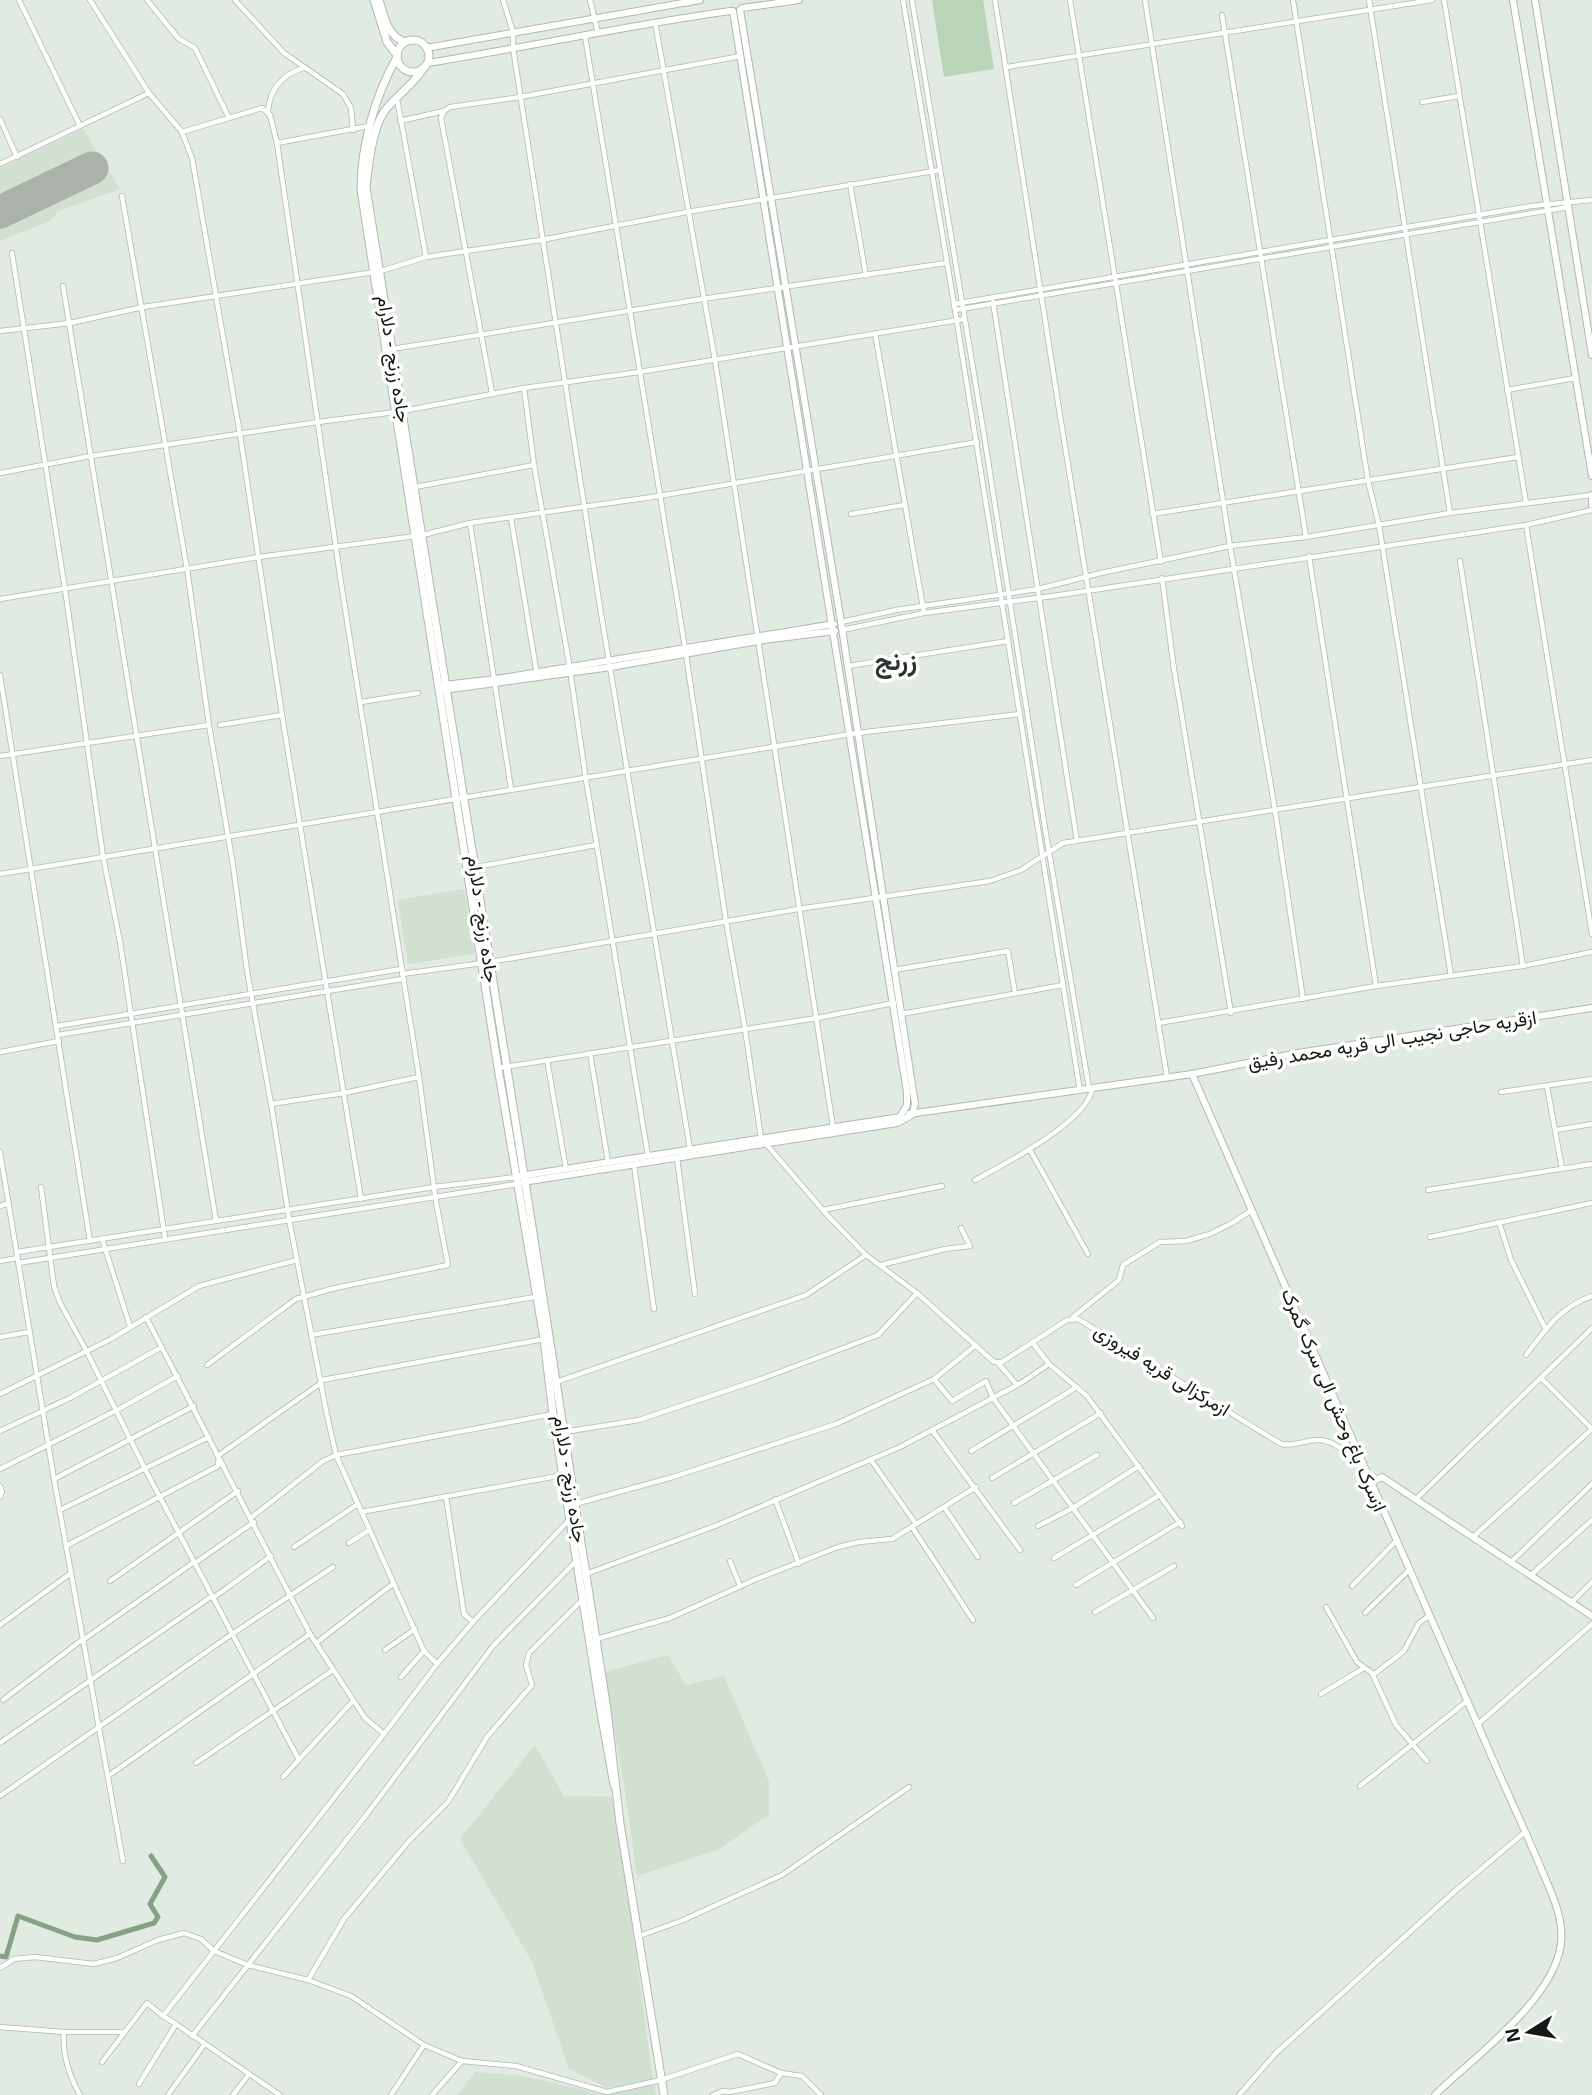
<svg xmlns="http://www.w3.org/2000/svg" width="1592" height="2095" font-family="Helvetica,Vazirmatn,sans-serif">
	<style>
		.built { fill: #d1e0d0 }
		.green { fill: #b9d4b9 }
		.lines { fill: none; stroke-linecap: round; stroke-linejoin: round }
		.canal { stroke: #86a186; stroke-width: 5 }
		.runway { stroke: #aab2aa; stroke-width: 33 }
		.minor-casing { stroke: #b0b9af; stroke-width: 6 }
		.major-casing { stroke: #b0b9af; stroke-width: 8 }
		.highway-casing { stroke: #b0b9af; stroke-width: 9 }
		.minor { stroke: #fff; stroke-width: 4.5 }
		.major { stroke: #fff; stroke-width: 6 }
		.highway { stroke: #fff; stroke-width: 7 }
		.labels { text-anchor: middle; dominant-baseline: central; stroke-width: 7; stroke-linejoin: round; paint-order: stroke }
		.street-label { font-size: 19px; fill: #151815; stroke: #fff }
		.district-label { font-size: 26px; font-weight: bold; fill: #2e352d; stroke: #fff }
	</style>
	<rect width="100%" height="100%" fill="#e1ebe1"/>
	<g class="built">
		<path d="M83 129 120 189 58 211 50 221 0 241V168Z"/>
		<path d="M464 889 475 954 408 964 398 900Z"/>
		<path d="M668 1655 686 1685 724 1676 769 1782V1814L720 1849 637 1876 626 1796 604 1672Z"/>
		<path d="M535 1745 564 1796 612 1797 631 1917 653 2080 607 2088 569 2069 532 1962 460 1839Z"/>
		<path d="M475 2072 518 2075 606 2095 654 2085 656 2095H457Z"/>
	</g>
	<path class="green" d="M932 0H983L994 69 944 77Z"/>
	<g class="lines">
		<path class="canal" d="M0 1956 6 1957 18 1916 75 1937 97 1940 154 1923 158 1917 150 1904 165 1877 151 1856"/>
		<path class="runway" d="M0 212 92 168"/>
		<defs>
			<g id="minor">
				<path d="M19 0 80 126"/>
				<path d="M90 0 149 93 182 132 192 158 240 434 282 715 361 1199"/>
				<path d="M147 0 179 39 195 48 229 118"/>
				<path d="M235 0 284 53 343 94 351 108 353 130"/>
				<path d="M503 0 513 32V48L600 607 690 1149"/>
				<path d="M590 0 598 33"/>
				<path d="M903 0 955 310 1080 1091"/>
				<path d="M912 0 985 441 1045 828 1089 1088"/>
				<path d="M995 0 1059 409 1167 1077"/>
				<path d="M1070 0 1161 562"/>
				<path d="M1145 0 1230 546 1275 810 1303 999"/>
				<path d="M1293 0 1368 481 1379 525 1451 976"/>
				<path d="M1369 0 1450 513"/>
				<path d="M1444 0 1526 503"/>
				<path d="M1222 15 1306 537"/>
				<path d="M655 22 715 360 833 1127"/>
				<path d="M585 36 685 648 726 921 745 1029 761 1138 828 1216 866 1255 917 1293 994 1362H1002L1067 1320 1078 1319 1281 1444C1295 1447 1306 1439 1320 1440 1334 1441 1348 1454 1360 1461"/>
				<path d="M1007 67 1432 0"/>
				<path d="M397 99 426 257"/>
				<path d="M1422 102 1459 96"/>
				<path d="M268 111C270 89 282 75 303 68"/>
				<path d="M0 119 17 157"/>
				<path d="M400 121 444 111"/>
				<path d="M182 132 262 108 270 115 277 143 342 589 419 1077 436 1202 448 1265 335 1288 296 1299 207 1365"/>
				<path d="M277 143 369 126"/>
				<path d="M0 164 149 93"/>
				<path d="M850 184 866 276"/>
				<path d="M122 196 187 569 209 725 233 865 247 971 272 1109 289 1219 327 1415 336 1455 424 1651 437 1664"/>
				<path d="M12 253 65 589 103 856 120 942 165 1238"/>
				<path d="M63 286 216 1221"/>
				<path d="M993 302 1077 841"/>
				<path d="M954 304 1531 206 1592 200"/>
				<path d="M955 310 1569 207"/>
				<path d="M0 331 70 323 143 307 381 271 426 257 541 240 687 212 940 170"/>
				<path d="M875 333 924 613"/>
				<path d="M392 349 702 299 946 263"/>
				<path d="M524 388 534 465 569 663 586 780 648 1156"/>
				<path d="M1507 390 1575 378"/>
				<path d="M492 393 441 118 444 111 450 107 520 97 741 56"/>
				<path d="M0 473 91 456 318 422 403 411 524 388 639 372 965 319"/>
				<path d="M415 487 534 465"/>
				<path d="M851 514 904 505"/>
				<path d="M1152 514 1518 457"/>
				<path d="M511 518 537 675"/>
				<path d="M470 523 511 789"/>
				<path d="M1526 525 1592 934"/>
				<path d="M1309 556 1376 986"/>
				<path d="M1460 561 1523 966"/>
				<path d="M1162 578 1174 669 1231 1013"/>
				<path d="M0 599 259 557 423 535 470 523 659 496 977 442"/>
				<path d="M841 622 896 610 1038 589 1101 573 1230 546 1306 537 1450 513 1592 495"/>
				<path d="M842 630 924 613 1053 596 1526 525 1592 510"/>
				<path d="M848 666 1008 641"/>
				<path d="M0 675 90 1241"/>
				<path d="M361 702 418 693"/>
				<path d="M220 725 282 715"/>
				<path d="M0 756 209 725"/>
				<path d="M476 867 596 845"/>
				<path d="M0 874 857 733 1020 714"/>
				<path d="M894 970 1008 951 1015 993"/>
				<path d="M402 974 490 962 798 909 990 881 1021 870 1063 843 1592 760"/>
				<path d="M901 1014 1063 985"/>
				<path d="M1158 1023 1376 986 1523 966 1592 952"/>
				<path d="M57 1026 401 969"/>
				<path d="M58 1035 402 979"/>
				<path d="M0 1052 59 1041"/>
				<path d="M590 1053 608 1162"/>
				<path d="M547 1060 566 1169"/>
				<path d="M498 1068 817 1018 894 1003"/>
				<path d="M1547 1086 1562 1169"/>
				<path d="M1501 1092 1592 1079"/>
				<path d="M271 1104 344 1093 419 1077"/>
				<path d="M1556 1130 1592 1124"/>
				<path d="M1030 1150 1088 1254"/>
				<path d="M0 1152 54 1479 123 1861"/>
				<path d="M677 1158 695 1294"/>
				<path d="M634 1165 654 1309"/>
				<path d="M975 1180C1003 1165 1088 1121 1092 1089"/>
				<path d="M41 1187 54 1286 60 1303 86 1350 145 1469 299 1760"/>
				<path d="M1428 1190 1592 1164"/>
				<path d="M0 1206 9 1203"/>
				<path d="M823 1210 942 1186"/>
				<path d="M1499 1222 1511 1260 1546 1330"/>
				<path d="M1430 1237 1592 1203"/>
				<path d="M102 1239 130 1326"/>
				<path d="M17 1252 434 1187 516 1177"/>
				<path d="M0 1261 18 1258"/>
				<path d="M18 1263 517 1184"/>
				<path d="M881 1265 945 1249 970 1246 961 1228"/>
				<path d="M146 1317 310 1634 365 1718 384 1734"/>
				<path d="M1073 1317 1119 1280 1123 1265 1160 1242 1186 1241 1210 1234 1232 1223 1252 1210"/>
				<path d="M311 1335 535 1297"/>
				<path d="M0 1337 29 1332"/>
				<path d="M1032 1342 1049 1364 1087 1396 1182 1526"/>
				<path d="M1526 1355C1546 1329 1560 1307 1592 1296"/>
				<path d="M998 1363 1017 1385"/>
				<path d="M1541 1378 1592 1429"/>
				<path d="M934 1379 952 1401 986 1381 993 1398 1153 1618"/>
				<path d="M322 1380 544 1339"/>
				<path d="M556 1382 806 1295 866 1255"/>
				<path d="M0 1394 111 1339 199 1286 297 1260"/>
				<path d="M932 1430 1020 1550"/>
				<path d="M0 1431 70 1398 162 1347"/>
				<path d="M564 1432 639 1420 761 1379 878 1335 917 1293"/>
				<path d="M971 1451 1077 1387"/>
				<path d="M871 1460 916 1524"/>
				<path d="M0 1469 117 1410 178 1376"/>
				<path d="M992 1478 1101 1413"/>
				<path d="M54 1479 194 1406"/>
				<path d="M0 1486 2 1491 0 1497"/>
				<path d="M446 1497 464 1614 473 1622"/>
				<path d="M775 1499 799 1564"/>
				<path d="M1416 1499 1592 1328"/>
				<path d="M1014 1503 1097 1455"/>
				<path d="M575 1504 673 1477 836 1424 934 1379 976 1345"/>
				<path d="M944 1507 978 1557"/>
				<path d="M60 1510 209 1437"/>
				<path d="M361 1512 563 1475"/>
				<path d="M252 1517 323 1461 336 1455 553 1414"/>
				<path d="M1038 1526 1073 1508 1139 1466"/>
				<path d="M912 1527 973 1620"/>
				<path d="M1474 1536 1592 1429"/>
				<path d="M349 1543 369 1530"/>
				<path d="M66 1546 218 1466 219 1455 321 1383"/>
				<path d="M294 1547 358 1504"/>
				<path d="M1054 1558 1160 1495"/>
				<path d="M730 1561 740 1586"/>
				<path d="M1511 1562 1592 1484"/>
				<path d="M195 1563 254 1522"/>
				<path d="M586 1574 715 1526 900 1447 1021 1383 1049 1364"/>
				<path d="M1531 1575 1592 1520"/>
				<path d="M110 1581 238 1491"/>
				<path d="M1076 1585 1180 1522"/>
				<path d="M1352 1586 1396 1541"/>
				<path d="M213 1598 271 1556"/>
				<path d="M1571 1603 1592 1582"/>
				<path d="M1326 1607 1357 1662 1372 1673 1396 1725 1427 1761"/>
				<path d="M1095 1612 1174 1566"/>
				<path d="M1365 1613 1409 1570"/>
				<path d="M0 1625 71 1573"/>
				<path d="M596 1639 670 1618 754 1580 838 1547 859 1542 892 1539 976 1487"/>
				<path d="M83 1640 194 1562"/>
				<path d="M316 1643 394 1583"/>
				<path d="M385 1650 415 1629"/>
				<path d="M1373 1675 1404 1651 1419 1623 1429 1616"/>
				<path d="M401 1677 424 1651"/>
				<path d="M1321 1694 1364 1668"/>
				<path d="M3 1700 83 1639"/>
				<path d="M1477 1725 1592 1624"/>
				<path d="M0 1743 212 1596"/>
				<path d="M196 1763 333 1670"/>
				<path d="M108 1776 310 1634"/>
				<path d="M283 1777 353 1701"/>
				<path d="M1360 1786 1467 1701"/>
				<path d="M0 1796 232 1634 333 1567"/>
				<path d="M639 1936 681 1921 782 1875 909 1787"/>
				<path d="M0 1968 14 1959 35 1957 94 1964 117 1958 158 1940 184 1933 201 1939 214 1951 248 1965 308 1980 351 1996 424 2045 462 2061 516 2066 607 2092 661 2080 738 2054 781 2073 802 2076 821 2095"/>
				<path d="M308 1980 344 1919 409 1841 448 1802 487 1737 532 1685 526 1665 529 1653 582 1600"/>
				<path d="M176 2024 280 2095"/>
				<path d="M0 2027 64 2032H124"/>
				<path d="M64 2032C62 2055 69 2075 80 2095"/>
				<path d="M192 2036 367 1814 493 1646 576 1561"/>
				<path d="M102 2062 147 2003 163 2016"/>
				<path d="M139 2084 176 2024 163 2016 384 1734 437 1664 473 1622 569 1520"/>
				<path d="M168 2095 204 2045"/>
				<path d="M233 2095 249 2074"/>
				<path d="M391 2095 424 2045"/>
				<path d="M432 2095 462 2061"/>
				<path d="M713 2095 723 2091 730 2092 775 2083 781 2073"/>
				<path d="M1239 2095 1276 2053 1454 1892 1525 1832"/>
			</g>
			<g id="major">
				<path d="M1513 0 1592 476"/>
				<path d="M1535 0 1592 355"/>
				<path d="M742 8 799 0"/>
				<path d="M426 48 700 0"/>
				<path d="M428 63C529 47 629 25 730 11"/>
				<path d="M1592 495V505"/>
				<path d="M444 685 496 679 834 624"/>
				<path d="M444 690 611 667 764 640 835 631"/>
				<path d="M1192 1074C1290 1295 1386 1518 1484 1739 1502 1782 1522 1823 1540 1866 1550 1890 1564 1916 1561 1943 1555 1999 1474 2057 1435 2095"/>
				<path d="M909 1114 1192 1074 1298 1053 1592 1008"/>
				<path d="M520 1176 900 1117 907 1105V1092L733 11"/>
				<path d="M523 1182 897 1123 912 1115 915 1104 841 622 740 10"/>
				<path d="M1370 1483 1382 1477 1592 1616"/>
			</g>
			<g id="highway">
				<path d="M374 0 387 42 397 55"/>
				<path d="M379 0C384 16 387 36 405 42"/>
				<circle cx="413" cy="56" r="16"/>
				<path d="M397 57C375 96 361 145 361 190L498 1068 544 1339 553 1414 601 1713 614 1785"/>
				<path d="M425 66C414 85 396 95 384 112 372 129 368 167 366 187L524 1175 607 1710 620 1823 664 2095"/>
			</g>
		</defs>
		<use href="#minor" class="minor-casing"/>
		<use href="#major" class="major-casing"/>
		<use href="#highway" class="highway-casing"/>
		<use href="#minor" class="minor"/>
		<use href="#major" class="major"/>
		<use href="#highway" class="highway"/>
	</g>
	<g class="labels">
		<g class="street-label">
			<text transform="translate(394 359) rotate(81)">جاده زرنج - دلارام</text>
			<text transform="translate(483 919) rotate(82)">جاده زرنج - دلارام</text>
			<text transform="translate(1392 1040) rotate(-9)">ازقریه حاجی نجیب الی قریه محمد رفیق</text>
			<text transform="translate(1162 1370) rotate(32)">ازمرکزالی قریه فیروزی</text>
			<text transform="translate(1334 1400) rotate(67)">ازسرک باغ وحش الی سرک گمرک</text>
			<text transform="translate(570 1479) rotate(81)">جاده زرنج - دلارام</text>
		</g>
		<g class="district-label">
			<text x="896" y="661">زرنج</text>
		</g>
	</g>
	<g transform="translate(1529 2032) rotate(259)" stroke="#ffffff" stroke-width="5" paint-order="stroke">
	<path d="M0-5L12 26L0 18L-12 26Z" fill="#151815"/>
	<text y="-10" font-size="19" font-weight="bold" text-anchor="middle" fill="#151815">N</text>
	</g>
</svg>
